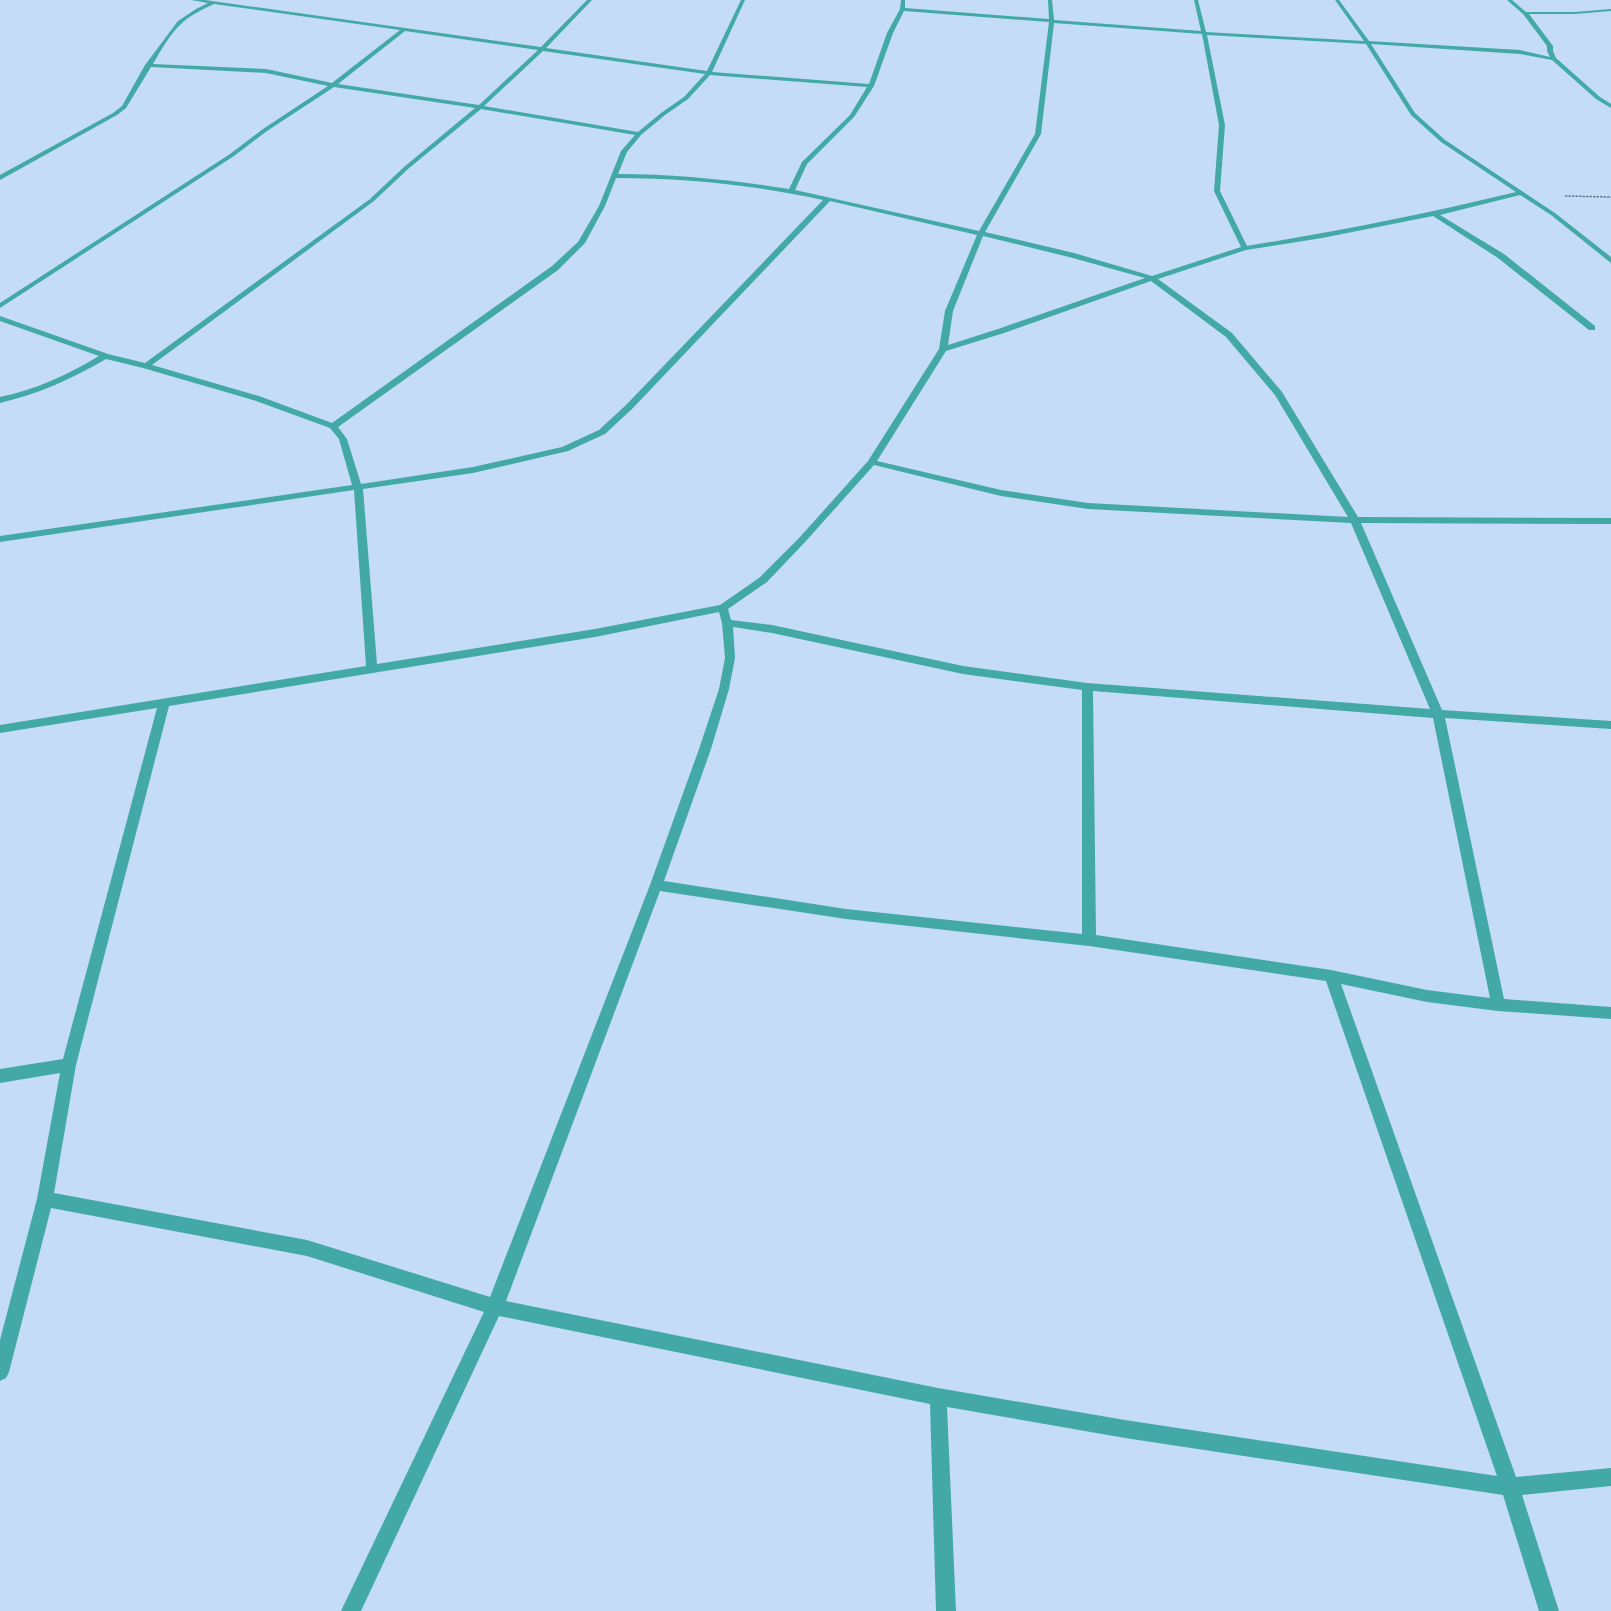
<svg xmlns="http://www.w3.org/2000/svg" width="1611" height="1611" font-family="Merriweather,serif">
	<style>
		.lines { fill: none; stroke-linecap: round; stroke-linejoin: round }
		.path { stroke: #67788b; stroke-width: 1.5; stroke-dasharray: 2.5 1; stroke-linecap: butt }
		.minor { fill: #43a9a6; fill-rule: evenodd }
	</style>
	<rect width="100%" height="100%" fill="#c4dcf8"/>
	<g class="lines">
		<path class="path" d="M1565 196 1611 197"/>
		<path class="minor" d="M191 0H205L541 47 587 0H592L546 48 707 71 741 0H745L712 72 869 84 887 33 900 9 901 0H905V8L1049 19 1048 0H1052L1054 20 1201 31 1194 0H1198L1206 32 1364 41 1335 0H1339L1369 41 1520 50 1550 57 1547 51V46L1523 14 1507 0H1512L1526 12H1575L1611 9V11L1575 14H1529L1553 46V51L1556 58 1600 97 1611 104V108L1596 99 1552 60 1520 54 1371 44 1415 113 1445 140 1555 213 1611 257V263L1551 215 1520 195 1440 215 1504 254 1595 326V330H1589L1498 258 1433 216 1322 238 1246 250 1158 279 1232 333 1282 392 1358 517 1611 518V524L1361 523 1442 710 1611 721V729L1445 718 1504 999 1611 1007V1019L1498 1011 1427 1002 1341 984 1516 1477 1611 1468V1486L1522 1495 1559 1611H1539L1503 1495 1125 1438 947 1407 956 1611H936L930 1404 499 1316 361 1611H341L484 1312 307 1256 51 1208 9 1372 6 1378 0 1381V1340L37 1199 60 1073 0 1083V1069L63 1059 157 708 0 733V725L366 666 354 490 0 542V536L352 485 339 439 330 428 253 400 143 368 106 359C72 379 38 394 0 403V397C35 390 67 375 99 356L0 321V316L108 354 145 363 370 199 404 167 475 108 334 87 267 131 234 156 0 308V303L230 154 263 129 328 86 266 73 151 67 126 108 117 115 0 180V175L113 113 122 106 145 65 178 21 196 9 208 3ZM214 4 400 30 332 83 266 69 153 64C161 50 170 34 182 23 191 15 203 9 214 4ZM904 11 1049 22 1035 134 979 231 795 190 807 164 854 117 874 86 893 33ZM1054 23 1202 34 1219 125 1214 191 1241 247 1152 276 1074 253 985 232 1041 134ZM405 31 538 50 479 105 338 84ZM1207 35 1366 44 1411 115 1441 142 1516 192C1427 214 1338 231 1247 246L1220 191 1225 125ZM543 51 705 74 684 97 661 113 638 132 484 106ZM710 75 867 87 850 115 802 162 789 189C732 180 675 174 618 174L627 152 641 135 665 115 688 99ZM481 109 635 135 621 151 599 206 578 242 552 266 332 423 259 396 152 365 374 201 408 169ZM616 178C686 178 755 185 823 200L626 405 599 430 562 447 473 467 361 484 347 439 338 427 558 270 585 243 605 206ZM830 201 977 235 945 311 939 349 868 461 800 537 759 578 720 605 595 629 377 664 363 489 473 473 568 451 605 434 632 409ZM983 236 1069 257 1145 278 998 329 948 345 953 311ZM1151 281 1226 337 1275 395 1348 517 1088 503 1001 490 877 461 946 351 1004 333ZM874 465 1001 496 1088 509 1351 523 1430 709 1087 683 963 666 772 625 731 620 728 609 767 582 806 541ZM719 612 722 623 725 658 719 689 699 749 650 885 490 1297 307 1240 54 1193 76 1065 169 706 595 637ZM733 627 772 633 963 674 1082 690V934L846 909 664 881 711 749 729 689 735 658ZM1093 691 1433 718 1490 998 1427 990 1331 970 1096 935ZM660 891 846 919 1089 946 1326 981 1497 1476 1125 1420 938 1388 506 1301Z"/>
	</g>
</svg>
